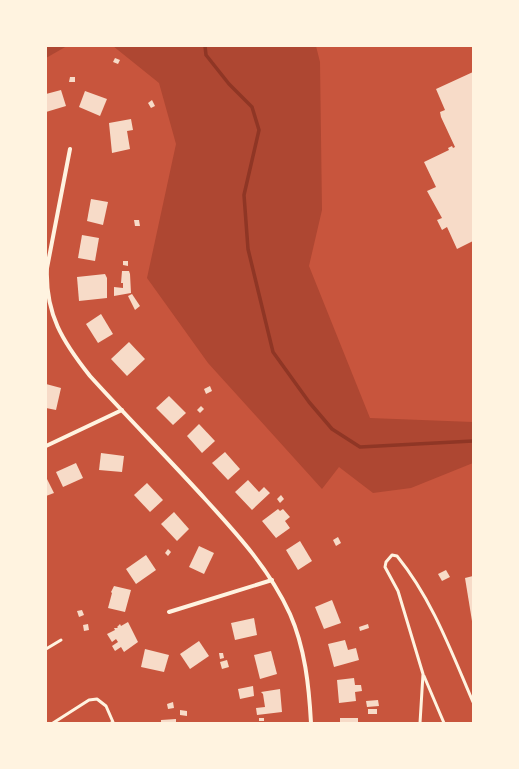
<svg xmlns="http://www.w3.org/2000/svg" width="519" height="769" font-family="'Archivo Narrow',sans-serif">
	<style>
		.green { fill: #ae4732 }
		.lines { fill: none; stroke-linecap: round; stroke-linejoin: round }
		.stream { stroke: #8f3625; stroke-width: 3.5 }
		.building { fill: #f7dbc8 }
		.service { stroke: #fff3e0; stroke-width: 3 }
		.minor { stroke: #fff3e0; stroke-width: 4 }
	</style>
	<rect width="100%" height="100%" fill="#c8553d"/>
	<g class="green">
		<path d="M46 46H67L46 58Z"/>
		<path d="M113 46H316L320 62 322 210 309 266 370 418 473 422V463L411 488 373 493 339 467 322 489 208 363 147 278 176 144 159 83Z"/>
	</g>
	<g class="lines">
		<path class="stream" d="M205 46 206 55 229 84 252 107 259 130 244 195 248 249 273 352 309 402 332 429 360 447 473 441"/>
	</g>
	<g class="building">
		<path d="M115 58 120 60 118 64 113 62Z"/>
		<path d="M473 72V241L457 249 447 227 442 230 437 220 442 218 427 191 436 187 424 162 449 150 448 148 452 146 453 148 455 147 441 117 440 112 445 110 436 89Z"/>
		<path d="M70 77H75V82H69Z"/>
		<path d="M61 90 66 106 46 112V94Z"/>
		<path d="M85 91 107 99 100 116 79 107Z"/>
		<path d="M152 100 155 106 151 108 148 103Z"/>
		<path d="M131 119 133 130 127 131 130 149 112 153 109 123Z"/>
		<path d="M91 199 108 202 103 225 87 221Z"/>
		<path d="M134 220H139L140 226H135Z"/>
		<path d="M82 235 99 238 95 261 78 258Z"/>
		<path d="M123 261H128V266L123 265Z"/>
		<path d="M122 271H129L130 274 131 293 114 296V287L123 288V283H121Z"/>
		<path d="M105 274 107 278V298L79 301 77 277Z"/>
		<path d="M132 294 140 306 135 310 128 296Z"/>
		<path d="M101 314 113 334 98 343 86 324Z"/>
		<path d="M129 342 145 359 127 376 111 359Z"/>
		<path d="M46 384 61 388 56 410 46 408Z"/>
		<path d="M210 386 212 391 206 394 204 389Z"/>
		<path d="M169 396 186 413 173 425 156 408Z"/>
		<path d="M201 406 204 409 200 413 197 410Z"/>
		<path d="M199 424 215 441 202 453 187 436Z"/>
		<path d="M225 452 240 469 228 480 212 463Z"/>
		<path d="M101 453 124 456 122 472 99 470Z"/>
		<path d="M76 463 83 478 63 487 56 472Z"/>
		<path d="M46 477 54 493 46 496Z"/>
		<path d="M248 480 259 492 264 487 270 493 252 510 235 492Z"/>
		<path d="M147 483 163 500 150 512 134 495Z"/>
		<path d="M281 495 284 499 280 503 277 499Z"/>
		<path d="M278 509 280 511 283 509 290 517 285 521 290 528 276 538 262 521Z"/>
		<path d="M174 512 189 529 177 541 161 524Z"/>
		<path d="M338 537 341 543 336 546 333 540Z"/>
		<path d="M300 541 312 561 298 570 286 550Z"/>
		<path d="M199 546 214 553 204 574 189 567Z"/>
		<path d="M168 549 171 552 168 556 165 553Z"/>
		<path d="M146 555 156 570 136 584 126 569Z"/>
		<path d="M446 570 450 577 442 581 438 574Z"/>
		<path d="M473 576V621H472L465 578Z"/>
		<path d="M114 586 131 590 125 612 108 608 112 593 111 592Z"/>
		<path d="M332 600 341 623 324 629 315 607Z"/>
		<path d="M82 610 84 615 79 617 77 611Z"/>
		<path d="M254 618 257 635 235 640 231 623Z"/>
		<path d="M128 622 138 642 124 652 121 647 115 651 112 646 118 642 116 639 112 642 107 634 115 630 114 628H118L117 627 120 624 121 626Z"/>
		<path d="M88 624 89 630 84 631 83 625Z"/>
		<path d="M368 624 369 628 360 631 359 627Z"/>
		<path d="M345 640 348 650 356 648 359 660 334 667 328 644Z"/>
		<path d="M199 641 209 656 190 669 180 654Z"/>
		<path d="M145 649 169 655 164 672 141 667Z"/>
		<path d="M271 651 277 674 260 679 254 655Z"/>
		<path d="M219 653H223L224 658 220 659Z"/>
		<path d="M227 660 229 667 222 669 220 662Z"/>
		<path d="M354 678 355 685H361L362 691 355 692 356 701 339 703 337 680Z"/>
		<path d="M253 686 254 696 240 699 238 689Z"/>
		<path d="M280 689 282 712 257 715 256 708 265 707 263 694 261 692Z"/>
		<path d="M378 700 379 706 367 707 366 701Z"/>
		<path d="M173 702 174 708 168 709 167 704Z"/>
		<rect x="368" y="709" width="9" height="5"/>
		<path d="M180 710 187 711V716L180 715Z"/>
		<rect x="259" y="718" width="5" height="3"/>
		<rect x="340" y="718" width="18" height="5"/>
		<path d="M176 719V723H161V720Z"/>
	</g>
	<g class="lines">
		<g class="service">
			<path d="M46 649 61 640"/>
			<path d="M424 676 444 723"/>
			<path d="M53 723 89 700 97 699 106 706 113 722 111 723"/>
			<path d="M420 723 423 674 398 591 385 567 386 562 392 555 397 556C432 599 451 651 473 702"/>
		</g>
		<g class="minor">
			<path d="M70 149 47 268C45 314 63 342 90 376 128 418 168 458 206 500 238 535 270 570 290 614 305 648 309 686 311 723"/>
			<path d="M46 446 122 410"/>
			<path d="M169 612 272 580"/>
		</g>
	</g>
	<rect width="519" height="769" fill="none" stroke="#fff3e0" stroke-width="94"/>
</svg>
